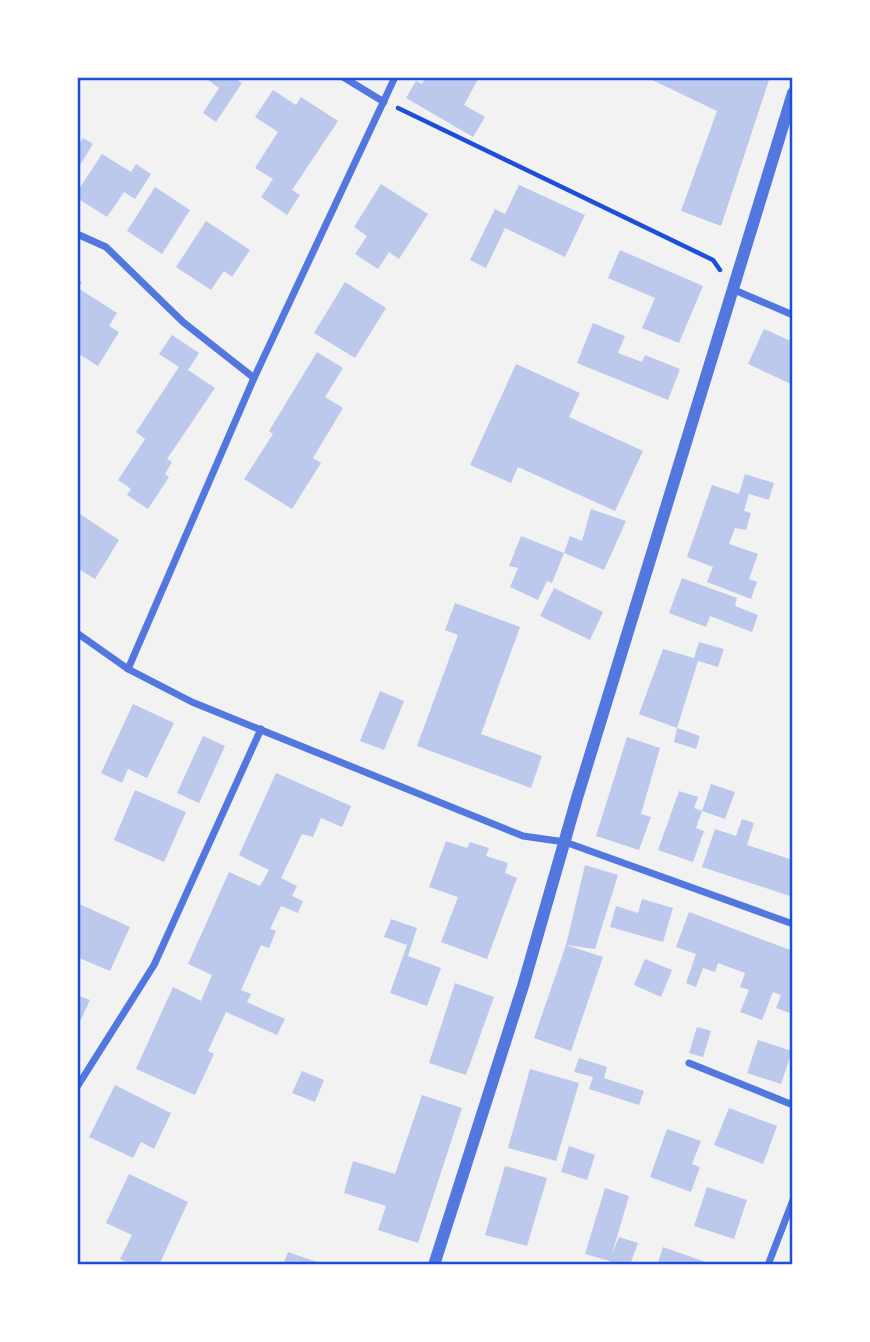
<svg xmlns="http://www.w3.org/2000/svg" width="870" height="1342" font-family="'Sofia Sans Condensed',sans-serif">
	<style>
		.building { fill: #bdc9ec }
		.lines { fill: none; stroke-linecap: round; stroke-linejoin: round }
		.path { stroke: #1d4ed8; stroke-width: 4.5 }
		.minor { stroke: #5277de; stroke-width: 7 }
		.tertiary { stroke: #5277de; stroke-width: 12 }
		.neatline { fill: none; stroke: #1d4ed8; stroke-width: 2.5 }
	</style>
	<rect width="100%" height="100%" fill="#f2f2f2"/>
	<g class="building">
		<path d="M204 77H233L242 83 216 122 203 113 219 88Z"/>
		<path d="M426 77H479L464 105 485 117 473 137 406 98 416 81 422 84Z"/>
		<path d="M646 77H770L721 226 681 211 717 111Z"/>
		<path d="M273 90 296 105 301 97 338 121 292 190 300 195 287 215 261 197 273 179 255 168 278 132 255 117Z"/>
		<path d="M83 138 93 144 77 170V147Z"/>
		<path d="M102 154 131 172 136 164 151 174 135 199 124 192 107 217 77 198V192Z"/>
		<path d="M381 184 428 214 399 259 389 252 378 269 355 254 367 236 354 227Z"/>
		<path d="M519 185 585 215 565 257 505 228 486 268 470 260 495 209 505 214Z"/>
		<path d="M155 187 190 210 162 254 127 231Z"/>
		<path d="M206 221 250 250 232 277 224 271 211 290 176 267Z"/>
		<path d="M620 250 703 286 679 343 642 328 655 298 608 278Z"/>
		<path d="M77 279 82 282 78 288 117 313 109 326 119 332 98 366 77 353Z"/>
		<path d="M345 282 386 308 355 358 314 333Z"/>
		<path d="M593 323 625 336 618 353 642 362 645 355 680 369 668 400 577 363Z"/>
		<path d="M764 329 793 342V385L748 364Z"/>
		<path d="M172 335 199 353 188 370 215 388 167 459 172 462 165 474 169 477 148 509 127 495 131 489 118 480 145 439 136 432 179 367 159 354Z"/>
		<path d="M317 352 343 368 325 397 343 408 313 458 321 463 292 509 244 479 273 434 269 431Z"/>
		<path d="M516 364 580 393 569 417 643 451 615 511 518 467 511 483 470 465Z"/>
		<path d="M745 474 774 483 769 500 749 494 744 511 751 513 746 530 735 528 729 544 758 554 749 579 757 582 751 599 707 582 713 567 687 557 712 485 739 494Z"/>
		<path d="M591 509 626 521 604 570 564 553 552 583 547 581 538 600 510 587 518 568 509 566 521 536 564 553 570 536 582 541Z"/>
		<path d="M77 512 119 540 95 579 77 568Z"/>
		<path d="M682 578 737 598 735 606 758 615 752 632 710 616 706 627 669 613Z"/>
		<path d="M554 588 603 612 590 640 540 616Z"/>
		<path d="M455 603 520 627 481 734 542 756 531 788 417 746 458 635 445 630Z"/>
		<path d="M699 642 724 649 718 667 698 661 677 728 639 714 663 649 694 658Z"/>
		<path d="M380 691 404 701 384 750 360 741Z"/>
		<path d="M133 704 174 723 147 778 128 769 122 783 101 773Z"/>
		<path d="M677 728 700 736 696 749 674 742Z"/>
		<path d="M203 736 225 746 199 803 177 793Z"/>
		<path d="M627 737 660 748 641 814 651 817 639 850 596 836Z"/>
		<path d="M276 773 351 806 342 827 321 818 313 837 302 834 281 878 297 886 292 896 303 901 298 913 281 906 270 929 276 931 269 948 261 945 241 990 251 994 247 1002 285 1019 277 1035 226 1012 208 1051 214 1054 195 1095 136 1069 173 987 201 1001 212 975 188 964 229 872 260 886 269 870 239 855Z"/>
		<path d="M711 784 735 792 725 819 702 811Z"/>
		<path d="M135 790 186 812 164 862 114 840Z"/>
		<path d="M679 791 698 797 694 808 702 811 696 828 704 831 693 862 658 850Z"/>
		<path d="M742 819 754 823 747 845 790 859 793 850V897L702 867 715 829 736 836Z"/>
		<path d="M446 841 467 848 470 842 489 848 486 856 508 863 505 873 517 878 487 959 441 942 458 897 429 887Z"/>
		<path d="M585 865 618 875 595 949 566 945 603 957 571 1051 534 1038 566 945Z"/>
		<path d="M642 899 673 908 663 942 610 927 616 906 638 913Z"/>
		<path d="M77 903 130 927 110 971 77 957Z"/>
		<path d="M689 912 793 951V1014L776 1008 781 995 773 992 762 1020 740 1012 749 990 740 987 745 973 718 963 715 972 703 968 696 987 686 983 696 954 676 947Z"/>
		<path d="M391 919 417 928 408 956 441 968 427 1006 390 993 407 945 384 937Z"/>
		<path d="M645 959 672 970 661 997 634 985Z"/>
		<path d="M455 983 494 997 466 1075 429 1063Z"/>
		<path d="M77 995 90 1000 77 1028Z"/>
		<path d="M697 1027 711 1031 703 1057 689 1053Z"/>
		<path d="M758 1040 792 1051 781 1084 747 1073Z"/>
		<path d="M579 1058 607 1067 604 1078 644 1091 639 1105 589 1089 593 1077 574 1072Z"/>
		<path d="M530 1069 579 1083 556 1161 508 1148Z"/>
		<path d="M302 1071 324 1080 315 1102 292 1093Z"/>
		<path d="M115 1085 171 1113 154 1149 141 1142 133 1158 89 1137Z"/>
		<path d="M422 1095 462 1108 418 1243 378 1230 386 1206 344 1193 353 1161 395 1174Z"/>
		<path d="M729 1108 777 1126 763 1164 714 1145Z"/>
		<path d="M667 1129 701 1141 692 1164 700 1167 691 1192 650 1177Z"/>
		<path d="M569 1146 595 1155 587 1180 561 1172Z"/>
		<path d="M505 1166 547 1178 527 1246 485 1235Z"/>
		<path d="M129 1174 188 1202 159 1265H133L120 1259 132 1235 106 1223Z"/>
		<path d="M707 1187 747 1200 734 1239 694 1226Z"/>
		<path d="M605 1188 629 1196 612 1254 619 1237 638 1243 630 1265H608L610 1261 585 1254Z"/>
		<path d="M663 1247 714 1265H657Z"/>
		<path d="M288 1252 326 1265H283Z"/>
	</g>
	<g class="lines">
		<path class="path" d="M398 108 713 260 720 270"/>
		<g class="minor">
			<path d="M343 77 384 102"/>
			<path d="M77 234 106 247 183 322 254 378"/>
			<path d="M732 289 793 315"/>
			<path d="M77 633 128 669 192 702 523 836 565 842 793 924"/>
			<path d="M128 669 254 378 395 77"/>
			<path d="M689 1063 793 1105"/>
			<path d="M77 1087 154 965 261 729"/>
			<path d="M768 1265 793 1200"/>
		</g>
		<path class="tertiary" d="M434 1265 523 986 577 798 793 93"/>
	</g>
	<rect width="870" height="1342" fill="none" stroke="#ffffff" stroke-width="158"/>
	<rect x="79" y="79" width="712" height="1184" class="neatline"/>
</svg>
